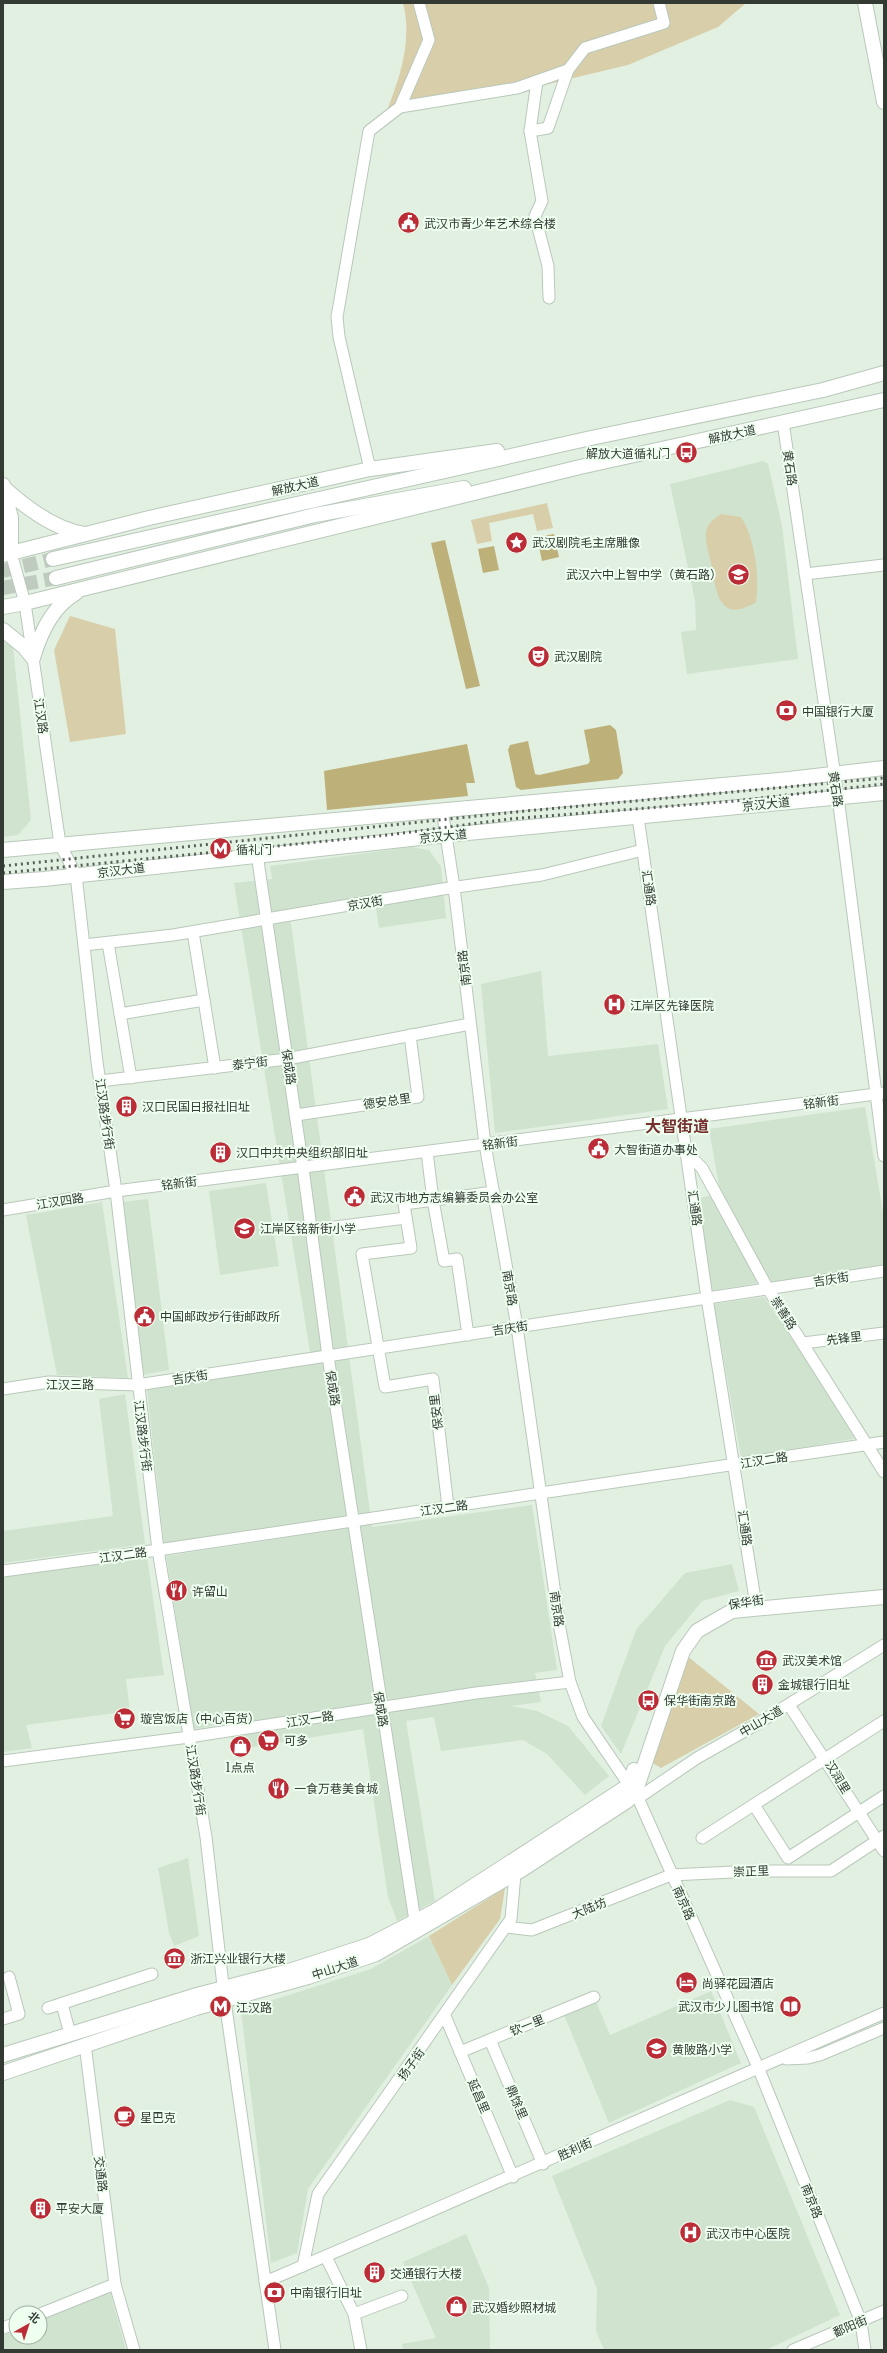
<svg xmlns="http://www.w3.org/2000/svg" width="887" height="2353" font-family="'Libre Baskerville','Noto Sans SC',serif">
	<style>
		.built { fill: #cfe3cf }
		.green { fill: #d8cfaa }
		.forest { fill: #bdb079 }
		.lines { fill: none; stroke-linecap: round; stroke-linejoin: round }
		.major-tunnel { stroke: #becbbe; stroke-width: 14; stroke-dasharray: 14 7; stroke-linecap: butt }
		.minor-casing { stroke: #b9c8ba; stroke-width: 13 }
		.major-casing { stroke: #b9c8ba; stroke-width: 16 }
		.minor { stroke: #fff; stroke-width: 11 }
		.major { stroke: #fff; stroke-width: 14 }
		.rail { stroke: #575f57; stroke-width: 3; stroke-dasharray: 2 4; stroke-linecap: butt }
		.labels { text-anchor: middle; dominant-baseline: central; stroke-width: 4; stroke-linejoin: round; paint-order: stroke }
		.poi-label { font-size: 12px; fill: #333933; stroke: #eefeef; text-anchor: start }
		.street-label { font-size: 12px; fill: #333933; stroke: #eefeef }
		.district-label { font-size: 16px; font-weight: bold; fill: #773030; stroke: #eefeef }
	</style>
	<rect width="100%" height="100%" fill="#e1f0e1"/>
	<g class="built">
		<path d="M763 461 768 464 782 526 798 659 687 674 681 632 696 630 695 600 670 484Z"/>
		<path d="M3 641 13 647 31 820 18 835 3 837Z"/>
		<path d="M411 847 429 850 441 867 446 918 379 928 375 902 290 916 372 1527 532 1505 557 1670 535 1673 541 1702 511 1706 537 1711 568 1726 609 1776 585 1795 547 1754 523 1740 441 1751 434 1717 406 1721 435 1901 397 1921 388 1897 363 1729 234 1750 229 1723 194 1729 166 1556 336 1530 335 1518 164 1544 147 1390 312 1364 234 883 272 879 270 866Z"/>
		<path d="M541 971 548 1056 658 1044 668 1109 495 1133 481 984Z"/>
		<path d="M865 1107 884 1218V1266L771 1283 720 1191 709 1129Z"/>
		<path d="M266 1183 279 1266 220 1275 209 1191Z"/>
		<path d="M712 1195 758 1283 711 1291 699 1198Z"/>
		<path d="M148 1199 169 1370 142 1375 122 1202Z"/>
		<path d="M102 1202 128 1378 57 1375 26 1215Z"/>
		<path d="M764 1297 858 1438 741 1458 714 1304Z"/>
		<path d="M125 1394 145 1544 3 1563V1531L113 1516 99 1399Z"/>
		<path d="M147 1557 164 1675 126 1679 130 1711 26 1725 32 1748 3 1752V1577Z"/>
		<path d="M732 1564 739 1591 702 1601 665 1646 621 1754 601 1726 636 1630 685 1573Z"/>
		<path d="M188 1858 199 1936 174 1946 169 1933 158 1868Z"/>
		<path d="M429 1936 452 1985 308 2189 297 2253 271 2263 241 2010 371 1969Z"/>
		<path d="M711 1991 741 2063 609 2123 562 2010 594 1997 610 2035Z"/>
		<path d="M730 2100 754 2107 840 2315 766 2350H604L596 2331 597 2289 552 2176Z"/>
		<path d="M466 2234 489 2288 490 2350H403L402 2344 436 2338 403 2262Z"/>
		<path d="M110 2292 126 2350H3V2335L16 2330V2337H40V2320Z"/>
	</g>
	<g class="green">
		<path d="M403 3H746L718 27 628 65 523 90 385 115C399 80 413 42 403 3Z"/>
		<path d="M547 503 553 528 537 531 533 514 489 523 492 541 477 544 471 520Z"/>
		<path d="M721 514 741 517C755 538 760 578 756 602 719 625 716 592 711 563 709 554 705 541 706 532 708 522 714 519 721 514Z"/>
		<path d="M70 616 115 629 126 734 70 742 54 650Z"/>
		<path d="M686 1655 759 1714 661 1768 647 1760Z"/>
		<path d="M505 1888 500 1919 452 1985 429 1936Z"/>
	</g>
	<g class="forest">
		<path d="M554 534 559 557 542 561 537 537Z"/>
		<path d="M445 540 480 686 466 689 431 543Z"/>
		<path d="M494 546 499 570 483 573 478 549Z"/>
		<path d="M610 725 616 730 623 773 618 779 521 790 516 787 508 750 510 745 528 741 535 774 539 775 588 764 590 761 584 730Z"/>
		<path d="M467 744 475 783H466L468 796 327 810 324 771Z"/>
	</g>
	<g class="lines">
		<g class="major-tunnel">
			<path d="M3 571 53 559"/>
			<path d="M3 588 56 578"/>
		</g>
		<defs>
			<g id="minor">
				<path d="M400 107 517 88 568 70"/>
				<path d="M530 131 537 81"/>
				<path d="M549 298 548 266 535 216 542 201 530 131 548 128 568 70 585 48 664 23 659 3"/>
				<path d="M783 422 838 797 884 1156"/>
				<path d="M370 469 339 337 337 317 369 131 400 107 429 40 419 3"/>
				<path d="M11 553 25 603 60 844 76 875 97 1062 116 1191 158 1550 206 1837 224 1994 275 2350"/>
				<path d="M805 574 884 565"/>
				<path d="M442 810 454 887 485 1144 517 1327 560 1629 570 1682 583 1717 638 1798 758 2067 861 2322 865 2350"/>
				<path d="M638 817 707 1298 755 1599"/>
				<path d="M257 854 303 1168 328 1356 415 1921"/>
				<path d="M193 932 215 1068"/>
				<path d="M108 943 131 1078"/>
				<path d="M84 945 173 935 443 889 542 875 643 850"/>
				<path d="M120 1014 204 1000"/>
				<path d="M100 1081 287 1059 470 1024"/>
				<path d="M296 1115 418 1097 410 1035"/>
				<path d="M427 1152 433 1200 444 1261 457 1259 468 1335"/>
				<path d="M687 1153 702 1168 768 1289 884 1472"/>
				<path d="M3 1210 116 1191 884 1093"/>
				<path d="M311 1230 406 1218"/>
				<path d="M803 1343 884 1333"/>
				<path d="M3 1389 49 1382 137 1385 884 1271"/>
				<path d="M448 1507 433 1379 385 1387 362 1254 411 1248 404 1204 494 1192"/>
				<path d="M3 1571 158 1550 884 1442"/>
				<path d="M789 1705 884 1851"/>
				<path d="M3 1761 189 1737 476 1693 570 1682"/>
				<path d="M638 1798 697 1758 757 1724 884 1645"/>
				<path d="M754 1805 788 1858 884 1796"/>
				<path d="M702 1838 884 1721"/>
				<path d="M505 1927 532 1930 671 1875 754 1871H831L884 1836"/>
				<path d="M62 2004 70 2034"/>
				<path d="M48 2008 152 1974"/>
				<path d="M445 2016 513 2177"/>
				<path d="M3 2019 19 2014 9 1977"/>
				<path d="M490 2040 543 2164"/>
				<path d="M85 2044 115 2284 134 2350"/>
				<path d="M460 2052 594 1997"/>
				<path d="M786 2059 808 2058 820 2055 884 2028"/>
				<path d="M326 2257 354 2314 361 2350"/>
				<path d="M303 2266 318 2194 511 1919 515 1874 511 1871"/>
				<path d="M265 2282C472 2194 678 2104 884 2013"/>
				<path d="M40 2314 115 2284"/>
				<path d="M354 2314 402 2296"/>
				<path d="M3 2328 16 2323"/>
				<path d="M793 2350 884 2311"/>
			</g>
			<g id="major">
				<path d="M865 3 884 102"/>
				<path d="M3 485 11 518V553"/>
				<path d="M3 487C25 507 55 529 84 534"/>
				<path d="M3 555 149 518 370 469 497 451"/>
				<path d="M53 559 591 438 823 390 884 373"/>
				<path d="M56 578 315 515 464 488"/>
				<path d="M3 607 25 603 580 467 884 400"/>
				<path d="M3 630 24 647 33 658C40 634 53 606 76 593"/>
				<path d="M3 850 789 779 884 768"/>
				<path d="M3 882 44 879 457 834 884 793"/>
				<path d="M3 2055 197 1995 289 1971 369 1945 435 1911 628 1786 634 1770"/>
				<path d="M3 2073 196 2008 308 1977 376 1954 523 1869 627 1801 635 1793 683 1651 697 1631 732 1611 884 1597"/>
			</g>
		</defs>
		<use href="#minor" class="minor-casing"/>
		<use href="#major" class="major-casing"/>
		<use href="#minor" class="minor"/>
		<use href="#major" class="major"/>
		<g class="rail">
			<path d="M3 866 515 812 884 778"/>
			<path d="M3 873 388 835 509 819 735 801 884 784"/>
		</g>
	</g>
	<defs>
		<symbol id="civic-disc" viewBox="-11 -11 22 22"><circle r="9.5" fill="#bc2c37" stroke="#eefeef"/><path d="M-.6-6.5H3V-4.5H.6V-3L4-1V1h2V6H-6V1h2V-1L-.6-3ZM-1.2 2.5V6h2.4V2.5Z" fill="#fff"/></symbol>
		<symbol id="bus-disc" viewBox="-11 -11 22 22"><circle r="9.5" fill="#bc2c37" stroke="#eefeef"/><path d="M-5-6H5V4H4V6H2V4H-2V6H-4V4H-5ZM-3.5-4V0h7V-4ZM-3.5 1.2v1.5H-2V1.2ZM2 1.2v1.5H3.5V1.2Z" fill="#fff"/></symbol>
		<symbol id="sight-disc" viewBox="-11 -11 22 22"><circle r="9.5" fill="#bc2c37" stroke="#eefeef"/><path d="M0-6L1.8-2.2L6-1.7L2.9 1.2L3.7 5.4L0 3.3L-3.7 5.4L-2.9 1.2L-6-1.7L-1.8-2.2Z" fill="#fff"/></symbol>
		<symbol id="school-disc" viewBox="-11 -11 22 22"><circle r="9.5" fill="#bc2c37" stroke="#eefeef"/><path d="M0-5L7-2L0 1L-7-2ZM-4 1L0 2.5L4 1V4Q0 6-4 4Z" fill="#fff"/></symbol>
		<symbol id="theatre-disc" viewBox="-11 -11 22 22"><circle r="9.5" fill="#bc2c37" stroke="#eefeef"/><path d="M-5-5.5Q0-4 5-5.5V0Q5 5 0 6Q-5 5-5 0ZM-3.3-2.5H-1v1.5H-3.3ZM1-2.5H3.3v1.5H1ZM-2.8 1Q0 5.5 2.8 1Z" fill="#fff"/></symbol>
		<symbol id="bank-disc" viewBox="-11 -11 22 22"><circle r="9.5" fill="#bc2c37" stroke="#eefeef"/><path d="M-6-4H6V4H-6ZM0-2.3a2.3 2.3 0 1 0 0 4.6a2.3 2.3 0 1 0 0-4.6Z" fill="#fff"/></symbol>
		<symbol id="metro-disc" viewBox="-11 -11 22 22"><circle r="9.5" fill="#bc2c37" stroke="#eefeef"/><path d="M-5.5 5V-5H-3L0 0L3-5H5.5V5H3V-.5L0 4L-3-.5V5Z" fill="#fff"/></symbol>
		<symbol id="hospital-disc" viewBox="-11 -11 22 22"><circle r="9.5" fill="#bc2c37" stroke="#eefeef"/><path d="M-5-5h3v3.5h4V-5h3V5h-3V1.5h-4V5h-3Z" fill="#fff"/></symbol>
		<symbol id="building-disc" viewBox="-11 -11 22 22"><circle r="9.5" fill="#bc2c37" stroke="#eefeef"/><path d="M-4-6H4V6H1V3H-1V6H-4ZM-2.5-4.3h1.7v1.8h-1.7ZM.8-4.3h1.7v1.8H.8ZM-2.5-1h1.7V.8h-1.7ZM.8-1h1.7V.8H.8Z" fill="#fff"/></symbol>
		<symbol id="restaurant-disc" viewBox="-11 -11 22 22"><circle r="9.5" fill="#bc2c37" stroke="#eefeef"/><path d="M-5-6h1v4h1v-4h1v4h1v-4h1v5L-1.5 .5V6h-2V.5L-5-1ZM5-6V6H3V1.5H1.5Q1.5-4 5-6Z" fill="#fff"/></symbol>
		<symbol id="museum-disc" viewBox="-11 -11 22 22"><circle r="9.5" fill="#bc2c37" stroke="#eefeef"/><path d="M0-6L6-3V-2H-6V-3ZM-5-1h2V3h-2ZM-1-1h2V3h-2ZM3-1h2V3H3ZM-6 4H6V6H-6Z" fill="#fff"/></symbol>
		<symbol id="supermarket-disc" viewBox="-11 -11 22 22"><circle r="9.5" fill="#bc2c37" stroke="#eefeef"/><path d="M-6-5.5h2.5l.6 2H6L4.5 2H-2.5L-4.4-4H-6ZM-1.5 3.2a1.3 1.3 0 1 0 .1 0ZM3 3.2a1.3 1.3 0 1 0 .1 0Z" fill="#fff"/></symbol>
		<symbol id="shop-disc" viewBox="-11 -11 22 22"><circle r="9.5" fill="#bc2c37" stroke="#eefeef"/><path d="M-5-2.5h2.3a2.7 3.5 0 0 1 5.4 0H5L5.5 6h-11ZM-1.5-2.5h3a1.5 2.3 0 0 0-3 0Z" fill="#fff"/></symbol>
		<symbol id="hotel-disc" viewBox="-11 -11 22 22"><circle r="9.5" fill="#bc2c37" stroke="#eefeef"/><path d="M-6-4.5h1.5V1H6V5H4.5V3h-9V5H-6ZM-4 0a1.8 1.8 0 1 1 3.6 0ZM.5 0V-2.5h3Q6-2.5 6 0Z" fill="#fff"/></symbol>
		<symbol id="library-disc" viewBox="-11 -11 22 22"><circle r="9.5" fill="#bc2c37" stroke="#eefeef"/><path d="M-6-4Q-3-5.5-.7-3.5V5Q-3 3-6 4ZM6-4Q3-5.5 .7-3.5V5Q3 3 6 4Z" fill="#fff"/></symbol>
		<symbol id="cafe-disc" viewBox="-11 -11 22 22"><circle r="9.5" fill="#bc2c37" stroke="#eefeef"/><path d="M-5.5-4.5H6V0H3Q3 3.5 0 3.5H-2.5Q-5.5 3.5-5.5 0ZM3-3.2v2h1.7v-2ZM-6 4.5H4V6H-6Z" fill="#fff"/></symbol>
	</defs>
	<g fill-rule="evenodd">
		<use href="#civic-disc" x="396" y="210" width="25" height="25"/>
		<use href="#bus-disc" x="674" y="440" width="25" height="25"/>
		<use href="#sight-disc" x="504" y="530" width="25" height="25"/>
		<use href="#school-disc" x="726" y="562" width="25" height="25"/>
		<use href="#theatre-disc" x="526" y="644" width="25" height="25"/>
		<use href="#bank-disc" x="774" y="698" width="25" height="25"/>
		<use href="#metro-disc" x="208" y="836" width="25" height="25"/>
		<use href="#hospital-disc" x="602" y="992" width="25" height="25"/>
		<use href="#building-disc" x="114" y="1094" width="25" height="25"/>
		<use href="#civic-disc" x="586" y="1136" width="25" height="25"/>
		<use href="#building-disc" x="208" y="1140" width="25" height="25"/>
		<use href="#civic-disc" x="342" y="1184" width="25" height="25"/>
		<use href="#school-disc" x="232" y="1216" width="25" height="25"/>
		<use href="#civic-disc" x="132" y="1304" width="25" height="25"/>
		<use href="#restaurant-disc" x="164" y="1578" width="25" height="25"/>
		<use href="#museum-disc" x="754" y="1648" width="25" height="25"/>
		<use href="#building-disc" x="750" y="1672" width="25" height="25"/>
		<use href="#bus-disc" x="636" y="1688" width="25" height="25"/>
		<use href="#supermarket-disc" x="112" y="1706" width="25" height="25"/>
		<use href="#supermarket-disc" x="256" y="1728" width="25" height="25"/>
		<use href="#shop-disc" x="228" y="1734" width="25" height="25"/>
		<use href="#restaurant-disc" x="266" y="1776" width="25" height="25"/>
		<use href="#museum-disc" x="162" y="1946" width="25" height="25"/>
		<use href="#hotel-disc" x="674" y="1970" width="25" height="25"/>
		<use href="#library-disc" x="778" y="1994" width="25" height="25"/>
		<use href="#metro-disc" x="208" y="1994" width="25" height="25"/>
		<use href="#school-disc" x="644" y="2036" width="25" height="25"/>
		<use href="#cafe-disc" x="112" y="2104" width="25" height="25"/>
		<use href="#building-disc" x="28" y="2196" width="25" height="25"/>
		<use href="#hospital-disc" x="678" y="2220" width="25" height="25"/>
		<use href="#building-disc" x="362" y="2260" width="25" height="25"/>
		<use href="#bank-disc" x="262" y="2280" width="25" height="25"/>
		<use href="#shop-disc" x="444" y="2294" width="25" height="25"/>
	</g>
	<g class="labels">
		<g class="poi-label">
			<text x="424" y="223">武汉市青少年艺术综合楼</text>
			<text x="670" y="453" text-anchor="end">解放大道循礼门</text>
			<text x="532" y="542">武汉剧院毛主席雕像</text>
			<text x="722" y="574" text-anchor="end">武汉六中上智中学（黄石路）</text>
			<text x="554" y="656">武汉剧院</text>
			<text x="802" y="711">中国银行大厦</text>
			<text x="236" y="849">循礼门</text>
			<text x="630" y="1005">江岸区先锋医院</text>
			<text x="142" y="1106">汉口民国日报社旧址</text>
			<text x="614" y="1149">大智街道办事处</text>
			<text x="236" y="1152">汉口中共中央组织部旧址</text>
			<text x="370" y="1197">武汉市地方志编纂委员会办公室</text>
			<text x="260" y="1228">江岸区铭新街小学</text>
			<text x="160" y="1316">中国邮政步行街邮政所</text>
			<text x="192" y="1591">许留山</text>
			<text x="782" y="1660">武汉美术馆</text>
			<text x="778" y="1684">金城银行旧址</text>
			<text x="664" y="1700">保华街南京路</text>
			<text x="140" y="1718">璇宫饭店（中心百货）</text>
			<text x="284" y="1740">可多</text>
			<text x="240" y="1767" text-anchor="middle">1点点</text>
			<text x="294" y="1788">一食万巷美食城</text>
			<text x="190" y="1958">浙江兴业银行大楼</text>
			<text x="702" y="1983">尚驿花园酒店</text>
			<text x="774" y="2006" text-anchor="end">武汉市少儿图书馆</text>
			<text x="236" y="2007">江汉路</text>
			<text x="672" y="2049">黄陂路小学</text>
			<text x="140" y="2117">星巴克</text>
			<text x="56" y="2208">平安大厦</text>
			<text x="706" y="2233">武汉市中心医院</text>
			<text x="390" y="2273">交通银行大楼</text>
			<text x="290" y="2292">中南银行旧址</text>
			<text x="472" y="2307">武汉婚纱照材城</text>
		</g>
		<g class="street-label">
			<text transform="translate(732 434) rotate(-12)">解放大道</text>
			<text transform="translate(790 468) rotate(82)">黄石路</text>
			<text transform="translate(295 486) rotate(-13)">解放大道</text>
			<text transform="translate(41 716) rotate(82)">江汉路</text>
			<text transform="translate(836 789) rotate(81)">黄石路</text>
			<text transform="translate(766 804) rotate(-6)">京汉大道</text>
			<text transform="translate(443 836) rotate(-6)">京汉大道</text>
			<text transform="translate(121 870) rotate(-7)">京汉大道</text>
			<text transform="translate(649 888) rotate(82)">汇通路</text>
			<text transform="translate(365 903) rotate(-10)">京汉街</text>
			<text transform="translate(464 968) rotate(-97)">南京路</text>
			<text transform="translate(250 1063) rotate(-7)">泰宁街</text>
			<text transform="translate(289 1067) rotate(82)">保成路</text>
			<text transform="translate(387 1101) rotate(-8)">德安总里</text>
			<text transform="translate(821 1102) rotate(-7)">铭新街</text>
			<text transform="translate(105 1114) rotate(82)">江汉路步行街</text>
			<text transform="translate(500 1143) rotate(-7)">铭新街</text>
			<text transform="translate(179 1183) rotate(-7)">铭新街</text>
			<text transform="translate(60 1201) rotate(-9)">江汉四路</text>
			<text transform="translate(695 1208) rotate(82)">汇通路</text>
			<text transform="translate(831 1279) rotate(-9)">吉庆街</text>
			<text transform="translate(510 1288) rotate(80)">南京路</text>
			<text transform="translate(784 1313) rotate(57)">崇善路</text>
			<text transform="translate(510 1328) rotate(-9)">吉庆街</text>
			<text transform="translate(844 1338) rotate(-7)">先锋里</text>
			<text transform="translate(190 1377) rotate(-9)">吉庆街</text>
			<text x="70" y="1384">江汉三路</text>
			<text transform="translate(333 1388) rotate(81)">保成路</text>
			<text transform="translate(436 1412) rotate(-97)">保安里</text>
			<text transform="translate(143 1436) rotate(83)">江汉路步行街</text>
			<text transform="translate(764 1460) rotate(-9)">江汉二路</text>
			<text transform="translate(444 1508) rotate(-8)">江汉二路</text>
			<text transform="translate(745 1528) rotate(82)">汇通路</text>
			<text transform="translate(123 1555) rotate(-8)">江汉二路</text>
			<text transform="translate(746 1602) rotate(-9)">保华街</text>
			<text transform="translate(557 1609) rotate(82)">南京路</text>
			<text transform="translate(381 1709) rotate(81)">保成路</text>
			<text transform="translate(310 1719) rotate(-9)">江汉一路</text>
			<text transform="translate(761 1721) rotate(-31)">中山大道</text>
			<text transform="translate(838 1777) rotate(58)">汉润里</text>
			<text transform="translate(196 1780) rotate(81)">江汉路步行街</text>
			<text transform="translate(751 1871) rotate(-2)">崇正里</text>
			<text transform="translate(684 1903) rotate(66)">南京路</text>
			<text transform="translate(589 1908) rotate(-22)">大陆坊</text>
			<text transform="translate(335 1968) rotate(-18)">中山大道</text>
			<text transform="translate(527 2025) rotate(-22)">钦一里</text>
			<text transform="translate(411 2064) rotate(-55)">扬子街</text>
			<text transform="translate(479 2096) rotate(67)">延昌里</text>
			<text transform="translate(517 2102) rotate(67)">鼎馀里</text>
			<text transform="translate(575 2149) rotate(-24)">胜利街</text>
			<text transform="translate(101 2174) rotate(83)">交通路</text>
			<text transform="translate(812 2201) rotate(68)">南京路</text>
			<text transform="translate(850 2326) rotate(-23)">鄱阳街</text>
		</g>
		<g class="district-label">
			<text x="677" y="1126">大智街道</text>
		</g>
	</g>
	<rect width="887" height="2353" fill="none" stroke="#333933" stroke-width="8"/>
	<g transform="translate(28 2325) rotate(39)"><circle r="19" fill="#eefeef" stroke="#a3afa4"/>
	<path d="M0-3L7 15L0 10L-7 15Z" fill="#bc2c37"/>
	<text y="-6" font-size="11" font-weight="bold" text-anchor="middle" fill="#333933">北</text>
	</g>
</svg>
